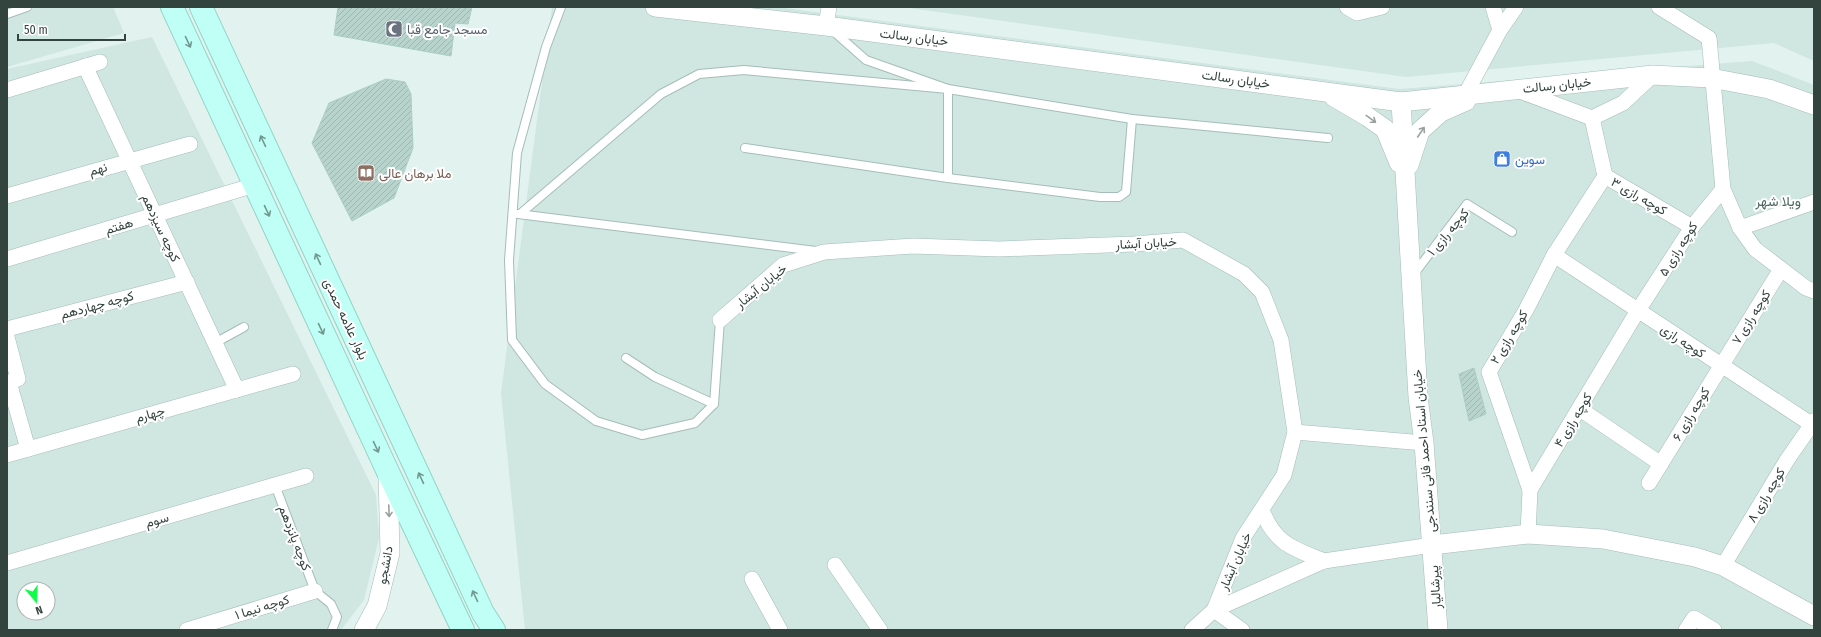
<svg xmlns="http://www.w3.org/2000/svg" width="1821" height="637" font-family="'Fira Sans Condensed',Vazirmatn,sans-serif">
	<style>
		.residential { fill: #d0e6e1; fill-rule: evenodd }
		.building { fill: url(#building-hatch); stroke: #abcec4 }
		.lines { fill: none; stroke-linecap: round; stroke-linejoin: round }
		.service-casing { stroke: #a5bdb7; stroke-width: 10 }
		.minor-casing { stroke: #a5bdb7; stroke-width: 16 }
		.tertiary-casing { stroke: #a5bdb7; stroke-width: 20 }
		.secondary-casing { stroke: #90d3c7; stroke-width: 24 }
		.service { stroke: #fff; stroke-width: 8 }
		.minor { stroke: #fff; stroke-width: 15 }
		.tertiary { stroke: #fff; stroke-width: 19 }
		.secondary { stroke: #bffff5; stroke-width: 22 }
		.oneway { stroke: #729890 }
		.oneway2 { stroke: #99a19e }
		.labels { text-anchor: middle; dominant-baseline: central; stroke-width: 4; stroke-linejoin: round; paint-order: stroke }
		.worship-label { font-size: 13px; fill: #5b616d; stroke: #fff; text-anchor: start }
		.street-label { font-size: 13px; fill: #33433e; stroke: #fff }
		.shop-label { font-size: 13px; fill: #366cbe; stroke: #fff; text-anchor: start }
		.education-label { font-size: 13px; fill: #785e54; stroke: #fff; text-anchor: start }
		.neighbourhood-label { font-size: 14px; fill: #4a665d; stroke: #fff }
	</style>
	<defs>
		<pattern id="building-hatch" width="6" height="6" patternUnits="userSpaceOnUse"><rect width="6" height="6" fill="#b7d3cb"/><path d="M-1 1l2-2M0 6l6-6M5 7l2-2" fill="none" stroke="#9eb6af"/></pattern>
	</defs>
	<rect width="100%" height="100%" fill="#e2f2ee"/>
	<g class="residential">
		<path d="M7 7H113L124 33 7 67Z"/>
		<path d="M552 7H777L1399 89 1752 61 1814 85V630H525L501 393Z"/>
		<path d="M902 7H1814V61L1774 43 1406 77Z"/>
		<path d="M152 37 376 495 379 538 364 600 341 630H7V69ZM24 589H48V613H24Z"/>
	</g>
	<g class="building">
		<path d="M338 7H472L468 24 455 23 451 56 334 35Z"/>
		<path d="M386 79 405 82 411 94 413 148 394 198 352 221 312 143 329 103Z"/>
		<path d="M1474 368 1486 414 1469 421 1459 374Z"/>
	</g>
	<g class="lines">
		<defs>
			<g id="service">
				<path d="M561 7 546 47 517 153 509 260 512 340 545 384 596 421 642 435 695 423 714 404 720 320"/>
				<path d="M7 14 27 7"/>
				<path d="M832 30 866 60 948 89 1132 119 1328 138"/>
				<path d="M745 148 948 178 1100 197H1119L1126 192 1132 119"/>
				<path d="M518 214 816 251"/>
				<path d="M520 214 661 94 699 74 744 70 948 89V178"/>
				<path d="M1414 274 1467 204 1512 232"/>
				<path d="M215 343 244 327"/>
				<path d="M626 358 655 377 714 404"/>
				<path d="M275 485 315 591 331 604 337 617 332 630"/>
			</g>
			<g id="minor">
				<path d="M1347 7 1357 13 1382 7"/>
				<path d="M1659 7 1709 38 1723 189 1740 228 1755 249 1806 288 1814 291"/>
				<path d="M826 26 829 7"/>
				<path d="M1500 30 1516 7"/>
				<path d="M85 66 237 390"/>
				<path d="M7 90 100 62"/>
				<path d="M1517 90 1592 118 1623 103 1653 75"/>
				<path d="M1465 95 1500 30 1493 7"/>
				<path d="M1592 118 1605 176"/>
				<path d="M7 196 190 144"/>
				<path d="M1740 228 1814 202"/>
				<path d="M1554 255 1814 426"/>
				<path d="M7 259 255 185"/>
				<path d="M720 320 783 265 824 252 913 246 999 249 1134 244 1183 240 1244 274 1262 292 1281 340 1295 432 1284 475 1243 538 1214 610 1242 630"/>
				<path d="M7 329 187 282"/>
				<path d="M7 337 18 379 9 382 28 449"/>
				<path d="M1580 409 1661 464"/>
				<path d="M1295 432 1424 443"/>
				<path d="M7 455 293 374"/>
				<path d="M1649 483 1781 269"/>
				<path d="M1530 490 1489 372 1526 310 1554 255 1605 176 1692 227"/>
				<path d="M1262 510C1275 544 1292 548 1324 561"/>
				<path d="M1528 534 1530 490 1637 312 1692 227 1723 189"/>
				<path d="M7 563 306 476"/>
				<path d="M835 565 880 630"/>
				<path d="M1723 566 1787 460 1814 421"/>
				<path d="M752 579 780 630"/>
				<path d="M187 630 315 591"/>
				<path d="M1192 630 1214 610 1324 561 1432 545"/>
				<path d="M1686 630 1694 618 1714 630"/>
			</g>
			<g id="tertiary">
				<path d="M655 7 826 26 1401 102 1653 75 1711 78 1769 89 1814 105"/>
				<path d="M1334 97 1368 117 1385 129 1399 163"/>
				<path d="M1401 102 1418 397 1424 443 1438 630"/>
				<path d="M1409 165 1420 131 1441 112 1466 101"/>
				<path d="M1432 545 1528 534 1603 539 1695 557 1723 566 1814 616"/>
				<path d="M364 630 377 606 390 553 388 474"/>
			</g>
			<g id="secondary">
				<path d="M172 7 388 472 463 630"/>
				<path d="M201 7 483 613 494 630"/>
			</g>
		</defs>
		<use href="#service" class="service-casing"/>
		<use href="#minor" class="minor-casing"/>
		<use href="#tertiary" class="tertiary-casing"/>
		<use href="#secondary" class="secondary-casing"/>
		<use href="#service" class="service"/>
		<use href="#minor" class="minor"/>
		<use href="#tertiary" class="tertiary"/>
		<use href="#secondary" class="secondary"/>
	</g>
	<defs><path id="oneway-shaft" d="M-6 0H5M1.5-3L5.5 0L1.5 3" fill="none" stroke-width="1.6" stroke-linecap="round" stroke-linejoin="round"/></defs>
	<g class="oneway">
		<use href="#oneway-shaft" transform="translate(188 42) rotate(65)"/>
		<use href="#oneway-shaft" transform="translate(263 141) rotate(-115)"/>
		<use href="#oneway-shaft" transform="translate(267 211) rotate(65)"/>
		<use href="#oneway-shaft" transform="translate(318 259) rotate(-115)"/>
		<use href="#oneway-shaft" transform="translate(321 329) rotate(65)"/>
		<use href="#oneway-shaft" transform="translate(376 447) rotate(65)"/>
		<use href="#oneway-shaft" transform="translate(421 478) rotate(-115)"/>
		<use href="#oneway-shaft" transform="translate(475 596) rotate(-115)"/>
	</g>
	<g class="oneway2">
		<use href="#oneway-shaft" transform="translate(1371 119) rotate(36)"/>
		<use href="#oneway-shaft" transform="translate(1421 132) rotate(-56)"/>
		<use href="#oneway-shaft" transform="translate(389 511) rotate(88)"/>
	</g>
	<defs>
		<symbol id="mosque-square" viewBox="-11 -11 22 22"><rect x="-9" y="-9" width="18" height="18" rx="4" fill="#6b7280" stroke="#fff"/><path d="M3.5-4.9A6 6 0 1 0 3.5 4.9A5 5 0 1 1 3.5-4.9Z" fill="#fff"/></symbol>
		<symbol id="shop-square" viewBox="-11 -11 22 22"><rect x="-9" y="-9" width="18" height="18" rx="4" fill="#3f7fe0" stroke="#fff"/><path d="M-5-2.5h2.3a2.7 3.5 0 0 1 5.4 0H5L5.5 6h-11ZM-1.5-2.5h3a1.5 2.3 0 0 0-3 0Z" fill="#fff"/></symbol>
		<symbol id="library-square" viewBox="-11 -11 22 22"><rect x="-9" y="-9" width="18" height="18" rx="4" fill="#8d6e63" stroke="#fff"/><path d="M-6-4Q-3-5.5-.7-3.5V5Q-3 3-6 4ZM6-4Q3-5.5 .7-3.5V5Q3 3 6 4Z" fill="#fff"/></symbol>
	</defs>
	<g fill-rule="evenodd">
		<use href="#mosque-square" x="384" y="19" width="20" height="20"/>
		<use href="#shop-square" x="1492" y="149" width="20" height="20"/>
		<use href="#library-square" x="356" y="163" width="20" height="20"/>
	</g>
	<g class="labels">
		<g class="worship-label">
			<text x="407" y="29">مسجد جامع قبا</text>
		</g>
		<g class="street-label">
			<text transform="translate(914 37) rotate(7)">خیابان رسالت</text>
			<text transform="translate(1236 79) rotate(8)">خیابان رسالت</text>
			<text transform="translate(1557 85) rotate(-6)">خیابان رسالت</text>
			<text transform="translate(98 169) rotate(-16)">نهم</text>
			<text transform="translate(1639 196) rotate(30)">کوچه رازی ۳</text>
			<text transform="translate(119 226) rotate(-17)">هفتم</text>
			<text transform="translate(161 228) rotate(65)">کوچه سیزدهم</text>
			<text transform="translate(1448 232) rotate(-50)">کوچه رازی ۱</text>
			<text transform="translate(1146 243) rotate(-3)">خیابان آبشار</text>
			<text transform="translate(1678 249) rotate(-58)">کوچه رازی ۵</text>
			<text transform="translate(761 286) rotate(-39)">خیابان آبشار</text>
			<text transform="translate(97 305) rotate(-15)">کوچه چهاردهم</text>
			<text transform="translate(1751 317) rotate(-58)">کوچه رازی ۷</text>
			<text transform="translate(346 319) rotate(65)">بلوار علامه حمدی</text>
			<text transform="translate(1509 337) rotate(-59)">کوچه رازی ۲</text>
			<text transform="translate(1683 341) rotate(33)">کوچه رازی</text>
			<text transform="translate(150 414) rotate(-16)">چهارم</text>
			<text transform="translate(1691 414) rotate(-59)">کوچه رازی ۶</text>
			<text transform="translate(1573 420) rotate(-59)">کوچه رازی ۴</text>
			<text transform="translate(1424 451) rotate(-95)">خیابان استاد احمد فانی سنندجی</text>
			<text transform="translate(1766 495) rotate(-59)">کوچه رازی ۸</text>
			<text transform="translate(157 520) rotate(-16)">سوم</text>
			<text transform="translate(295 538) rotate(69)">کوچه پانزدهم</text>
			<text transform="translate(1235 561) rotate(-66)">خیابان آبشار</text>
			<text transform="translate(385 565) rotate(-80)">دانشجو</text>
			<text transform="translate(1435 587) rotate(-94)">پیرشالیار</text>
			<text transform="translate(262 607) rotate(-17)">کوچه نیما ۱</text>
		</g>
		<g class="shop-label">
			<text x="1515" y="159">سوین</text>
		</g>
		<g class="education-label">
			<text x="379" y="173">ملا برهان عالی</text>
		</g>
		<g class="neighbourhood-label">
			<text x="1778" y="201">ویلا شهر</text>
		</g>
	</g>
	<rect width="1821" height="637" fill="none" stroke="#33433e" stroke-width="16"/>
	<g transform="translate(36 601) rotate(161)"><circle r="19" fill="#ffffff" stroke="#adb4b2"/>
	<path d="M0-3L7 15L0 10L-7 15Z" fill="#0cff46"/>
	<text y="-6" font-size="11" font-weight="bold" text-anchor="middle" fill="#33433e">N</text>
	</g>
	<path d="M18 34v6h107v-6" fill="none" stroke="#33433e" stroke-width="2"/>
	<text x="24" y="34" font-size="12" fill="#33433e" stroke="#ffffff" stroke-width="3" paint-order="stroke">50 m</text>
</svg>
